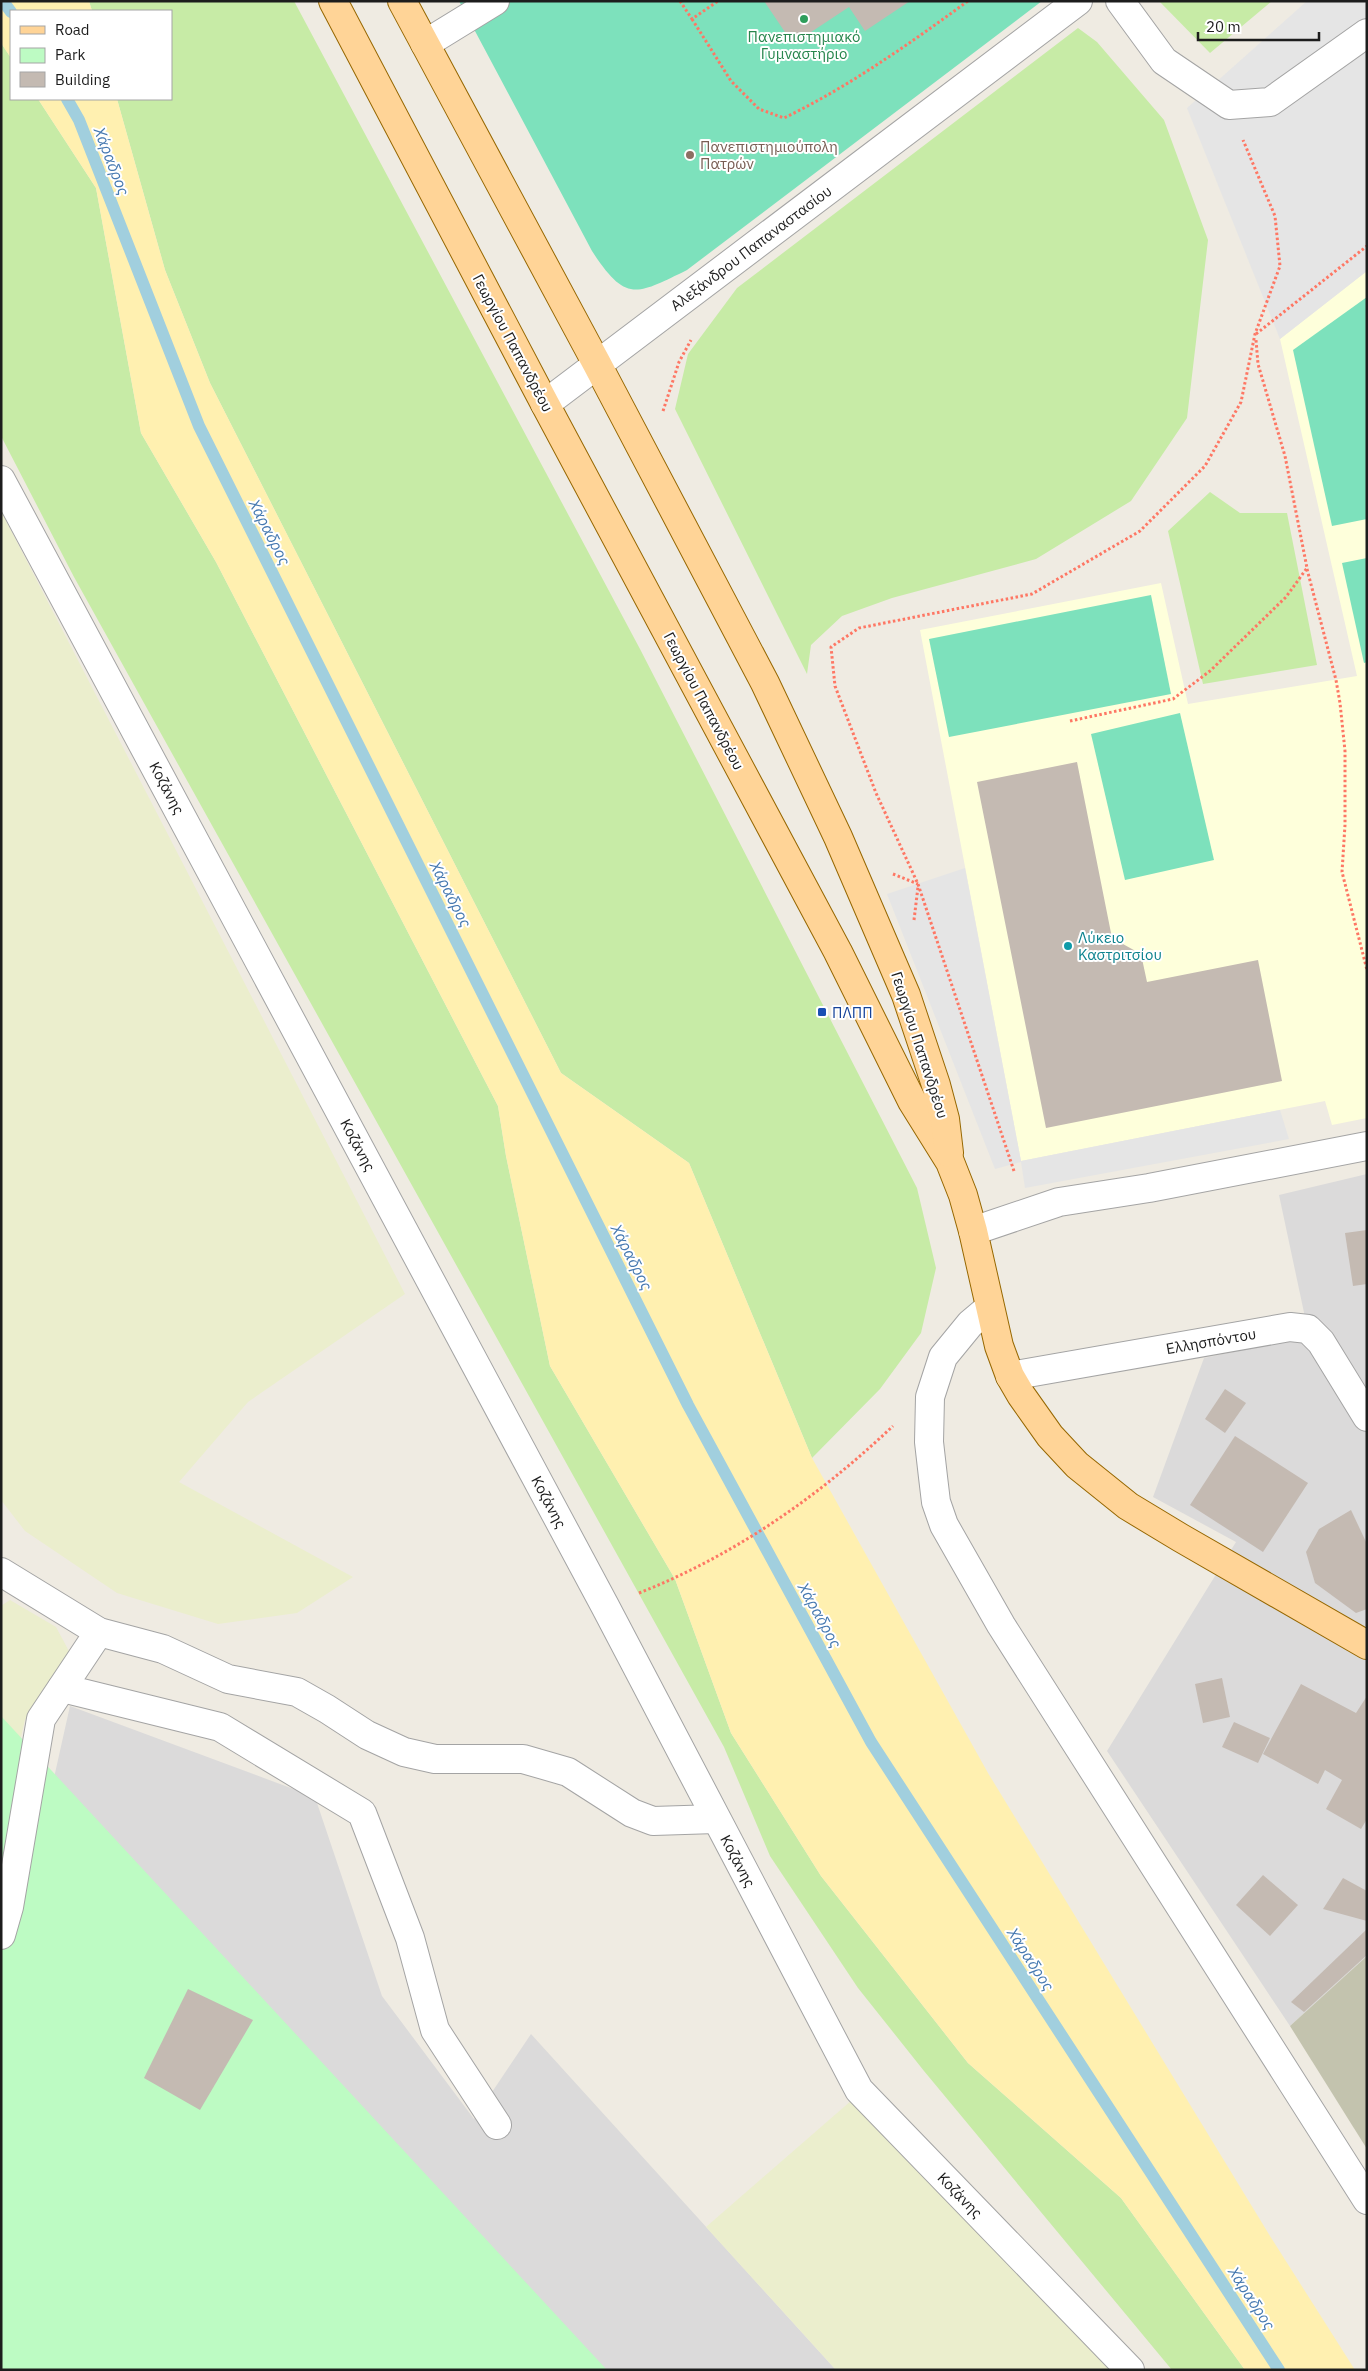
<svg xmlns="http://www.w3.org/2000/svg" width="1368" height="2371" font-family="'IBM Plex Sans',sans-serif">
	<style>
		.residential { fill: #dbdada }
		.education { fill: #feffdb }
		.construction { fill: #c3c3ae }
		.farmland { fill: #ebeecd }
		.grass { fill: #c7eba6 }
		.sand { fill: #fff0b0 }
		.park { fill: #bdfbc3 }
		.pitch { fill: #7de1bc }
		.parking { fill: #e5e5e5 }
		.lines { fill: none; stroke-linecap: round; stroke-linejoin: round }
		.stream { stroke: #a1cfde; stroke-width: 12 }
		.building { fill: #c4bab2 }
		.minor-casing { stroke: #a4a4a4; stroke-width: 30 }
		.major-casing { stroke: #966700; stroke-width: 30 }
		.path { stroke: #fe7764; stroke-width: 3; stroke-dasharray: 2.5 2.5; stroke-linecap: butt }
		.minor { stroke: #fff; stroke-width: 28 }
		.major { stroke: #ffd497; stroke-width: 28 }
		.leisure-dot { fill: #2e9e5b; stroke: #fff; stroke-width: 2 }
		.education-dot { fill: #8d6e63; stroke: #fff; stroke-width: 2 }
		.culture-dot { fill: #0f9aa8; stroke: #fff; stroke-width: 2 }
		.transit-dot { fill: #1a4fb4; stroke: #fff; stroke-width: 2 }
		.labels { text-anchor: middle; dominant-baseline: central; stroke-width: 4; stroke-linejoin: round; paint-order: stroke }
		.leisure-label { font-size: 15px; fill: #27864d; stroke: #fff }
		.education-label { font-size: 15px; fill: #785e54; stroke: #fff; text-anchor: start }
		.street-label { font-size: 15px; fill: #1d1d1d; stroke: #fff }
		.culture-label { font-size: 15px; fill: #0d838f; stroke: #fff; text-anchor: start }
		.transit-label { font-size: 15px; fill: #164399; stroke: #fff; text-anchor: start }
		.water-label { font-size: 16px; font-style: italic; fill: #4679b0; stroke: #fff }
	</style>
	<rect width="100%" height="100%" fill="#efebe2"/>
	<g class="residential">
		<path d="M1367 1174V1956L1290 2026 1107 1751 1236 1542 1153 1497 1204 1358 1309 1336 1279 1195Z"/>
		<path d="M70 1706 315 1797 382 1996 474 2119 531 2034 836 2370H1V2016Z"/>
	</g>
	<path class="education" d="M1367 271V1118L1332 1125 1325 1101 1021 1161 920 630 1161 583 1188 704 1357 676 1280 339Z"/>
	<path class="construction" d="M1367 1956V2149L1290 2026Z"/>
	<g class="farmland">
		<path d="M1 511 405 1294 248 1402 179 1482 353 1577 297 1613 218 1624 117 1593 25 1531 1 1500Z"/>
		<path d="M10 1600 56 1627 70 1653 25 1720 1 1821V1606Z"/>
		<path d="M852 2100 1114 2370H836L706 2227Z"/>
	</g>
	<g class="grass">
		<path d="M89 1H294L640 649 917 1188 936 1268 921 1333 880 1389 812 1458 689 1163 561 1073 210 383 165 270 117 99H171V11H92Z"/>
		<path d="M1159 1H1272L1210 53Z"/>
		<path d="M1078 28 1097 42 1164 120 1208 240 1187 418 1131 501 1036 559 892 598 842 616 811 645 807 674 675 409 688 354 737 288Z"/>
		<path d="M1 43 11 58V99H38L96 188 141 433 216 562 498 1106 506 1156 550 1366 675 1579 731 1733 821 1876 968 2063 1121 2198 1245 2370H1172L924 2071 858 1988 770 1856 724 1747 74 577 1 436Z"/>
		<path d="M1210 492 1240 513H1287L1317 665 1203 684 1168 531Z"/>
	</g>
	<g class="sand">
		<path d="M1 1H89L92 11H11V58L1 43Z"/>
		<path d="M38 99H117L165 270 210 383 561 1073 689 1163 812 1458 988 1773 1270 2236 1355 2370H1245L1121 2198 968 2063 821 1876 731 1733 675 1579 550 1366 506 1156 498 1106 216 562 141 433 96 188Z"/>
	</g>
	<path class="park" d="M1 1716 607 2370H1Z"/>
	<g class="pitch">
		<path d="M459 1H1042L687 270C636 295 626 303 592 251Z"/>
		<path d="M1367 297V519L1332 526 1293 350Z"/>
		<path d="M1367 558V662L1364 663 1342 563Z"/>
		<path d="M1151 595 1171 694 949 737 929 639Z"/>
		<path d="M1180 713 1214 860 1125 880 1091 734Z"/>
	</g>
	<g class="parking">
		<path d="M1307 1H1367V271L1280 339 1187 108Z"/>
		<path d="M965 868 1021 1161 1280 1110 1289 1139 1025 1188 1021 1162 995 1169 887 894Z"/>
	</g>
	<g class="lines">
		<g class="stream">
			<path d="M3 1 11 12"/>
			<path d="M67 99 79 120 199 426 688 1405 871 1742 1279 2370"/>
		</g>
	</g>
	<g class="building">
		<path d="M764 1H910L865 31 849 7 793 44Z"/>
		<path d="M1077 762 1112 938 1141 954 1147 982 1258 960 1282 1081 1046 1128 977 782Z"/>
		<path d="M1367 1230V1284L1353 1286 1345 1233Z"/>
		<path d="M1225 1389 1246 1403 1225 1433 1205 1419Z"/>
		<path d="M1235 1436 1308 1483 1263 1552 1190 1505Z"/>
		<path d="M1351 1510 1367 1544V1609L1356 1613 1315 1583 1306 1552 1319 1529Z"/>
		<path d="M1222 1678 1230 1717 1203 1723 1195 1684Z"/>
		<path d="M1301 1684 1356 1713 1367 1696V1819L1361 1829 1326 1809 1342 1780 1325 1770 1318 1784 1263 1754Z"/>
		<path d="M1234 1722 1270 1738 1258 1763 1222 1747Z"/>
		<path d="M1263 1875 1298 1905 1270 1936 1236 1905Z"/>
		<path d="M1343 1878 1367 1891V1921L1323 1909Z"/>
		<path d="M1367 1929V1955L1304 2012 1291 2002Z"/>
		<path d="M188 1989 253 2020 200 2110 144 2078Z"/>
	</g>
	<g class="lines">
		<defs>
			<g id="minor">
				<path d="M1120 1 1164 61 1229 105 1270 102 1367 33"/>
				<path d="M425 44 495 1"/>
				<path d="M545 404 1078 1"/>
				<path d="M1 480 605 1606 859 2090 1130 2370"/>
				<path d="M973 1231 1059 1202 1149 1188 1367 1146"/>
				<path d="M989 1308 970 1324 943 1357 930 1397 929 1442 933 1477 936 1502 944 1525 1001 1625 1367 2200"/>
				<path d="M1010 1376 1290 1327 1308 1329 1321 1342 1367 1417"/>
				<path d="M1 1572 99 1632 163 1649 228 1679 297 1692 327 1709 367 1735 404 1752 435 1759H523L568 1772 632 1813 653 1821 716 1819"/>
				<path d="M62 1688 220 1727 362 1813 410 1938 435 2030 497 2125"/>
				<path d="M1 1935 9 1907 41 1719 99 1632"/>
			</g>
			<g id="major">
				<path d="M333 1 545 404 838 952 912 1101 950 1162 963 1195 973 1231 999 1346 1010 1376 1021 1395 1050 1436 1077 1465 1128 1506 1181 1538 1367 1645"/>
				<path d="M402 1 597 364 765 683 838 837 906 995 936 1085 945 1119 949 1153"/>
			</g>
		</defs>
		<use href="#minor" class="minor-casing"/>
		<use href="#major" class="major-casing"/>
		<g class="path">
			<path d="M680 1 692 19 718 1"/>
			<path d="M692 19 731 81 759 109 784 118C850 86 909 44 968 1"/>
			<path d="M1256 334 1367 246"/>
			<path d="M663 411 679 362 691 340"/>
			<path d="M1307 569 1336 680 1340 703 1345 751V825L1342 872 1367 970"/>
			<path d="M1070 721 1173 699 1210 671 1286 597 1307 568 1285 456 1258 364 1256 340"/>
			<path d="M893 874 918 884"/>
			<path d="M914 920 918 887"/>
			<path d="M1014 1171 918 884 876 793 835 686 831 647 859 628 1032 594 1140 531 1205 466 1241 402 1255 334 1280 266 1275 216 1243 140"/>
			<path d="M639 1593C735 1555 818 1497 893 1426"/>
		</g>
		<use href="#minor" class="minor"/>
		<use href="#major" class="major"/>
	</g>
	<circle class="leisure-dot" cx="804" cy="19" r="5"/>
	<circle class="education-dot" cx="690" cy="155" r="5"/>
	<circle class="culture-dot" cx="1068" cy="946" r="5"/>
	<rect class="transit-dot" x="817" y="1007" width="10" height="10" rx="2.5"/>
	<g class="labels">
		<g class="leisure-label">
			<text x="804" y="36">Πανεπιστημιακό<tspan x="804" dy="17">Γυμναστήριο</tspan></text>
		</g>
		<g class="education-label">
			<text x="700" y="146">Πανεπιστημιούπολη<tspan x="700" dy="17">Πατρών</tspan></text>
		</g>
		<g class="street-label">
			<text transform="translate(751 248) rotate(-37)">Αλεξάνδρου Παπαναστασίου</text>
			<text transform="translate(513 343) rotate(62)">Γεωργίου Παπανδρέου</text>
			<text transform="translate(704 701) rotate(62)">Γεωργίου Παπανδρέου</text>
			<text transform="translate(167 788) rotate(62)">Κοζάνης</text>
			<text transform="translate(920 1045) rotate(72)">Γεωργίου Παπανδρέου</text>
			<text transform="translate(358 1145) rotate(62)">Κοζάνης</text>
			<text transform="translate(1211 1341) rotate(-10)">Ελλησπόντου</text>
			<text transform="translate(549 1502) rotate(62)">Κοζάνης</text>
			<text transform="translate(738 1861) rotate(62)">Κοζάνης</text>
			<text transform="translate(960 2195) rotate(46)">Κοζάνης</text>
		</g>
		<g class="culture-label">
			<text x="1078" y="937">Λύκειο<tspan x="1078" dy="17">Καστριτσίου</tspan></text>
		</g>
		<g class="transit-label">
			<text x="832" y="1012">ΠΛΠΠ</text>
		</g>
		<g class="water-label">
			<text transform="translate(112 161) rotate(69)">Χάραδρος</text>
			<text transform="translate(270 532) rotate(63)">Χάραδρος</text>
			<text transform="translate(451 894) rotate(63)">Χάραδρος</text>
			<text transform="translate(632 1257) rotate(63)">Χάραδρος</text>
			<text transform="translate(820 1615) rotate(61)">Χάραδρος</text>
			<text transform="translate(1031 1959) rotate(57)">Χάραδρος</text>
			<text transform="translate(1252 2298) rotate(57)">Χάραδρος</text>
		</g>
	</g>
	<rect width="1368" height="2371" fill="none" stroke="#1d1d1d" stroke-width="5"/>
	<rect x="10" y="10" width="162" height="90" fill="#ffffff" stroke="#a5a5a5"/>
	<rect x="20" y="26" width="25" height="8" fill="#ffd497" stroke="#a5a5a5"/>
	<text x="55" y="35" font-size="15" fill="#1d1d1d">Road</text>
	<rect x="20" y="48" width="25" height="15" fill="#bdfbc3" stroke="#a5a5a5"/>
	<text x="55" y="60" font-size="15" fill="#1d1d1d">Park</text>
	<rect x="20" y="72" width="25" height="15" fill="#c4bab2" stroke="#a5a5a5"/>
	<text x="55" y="85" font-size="15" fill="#1d1d1d">Building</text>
	<path d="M1198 32v8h121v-8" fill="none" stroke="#1d1d1d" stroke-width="2.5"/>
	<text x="1206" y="32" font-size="15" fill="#1d1d1d" stroke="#ffffff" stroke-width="4" paint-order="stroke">20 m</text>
</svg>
